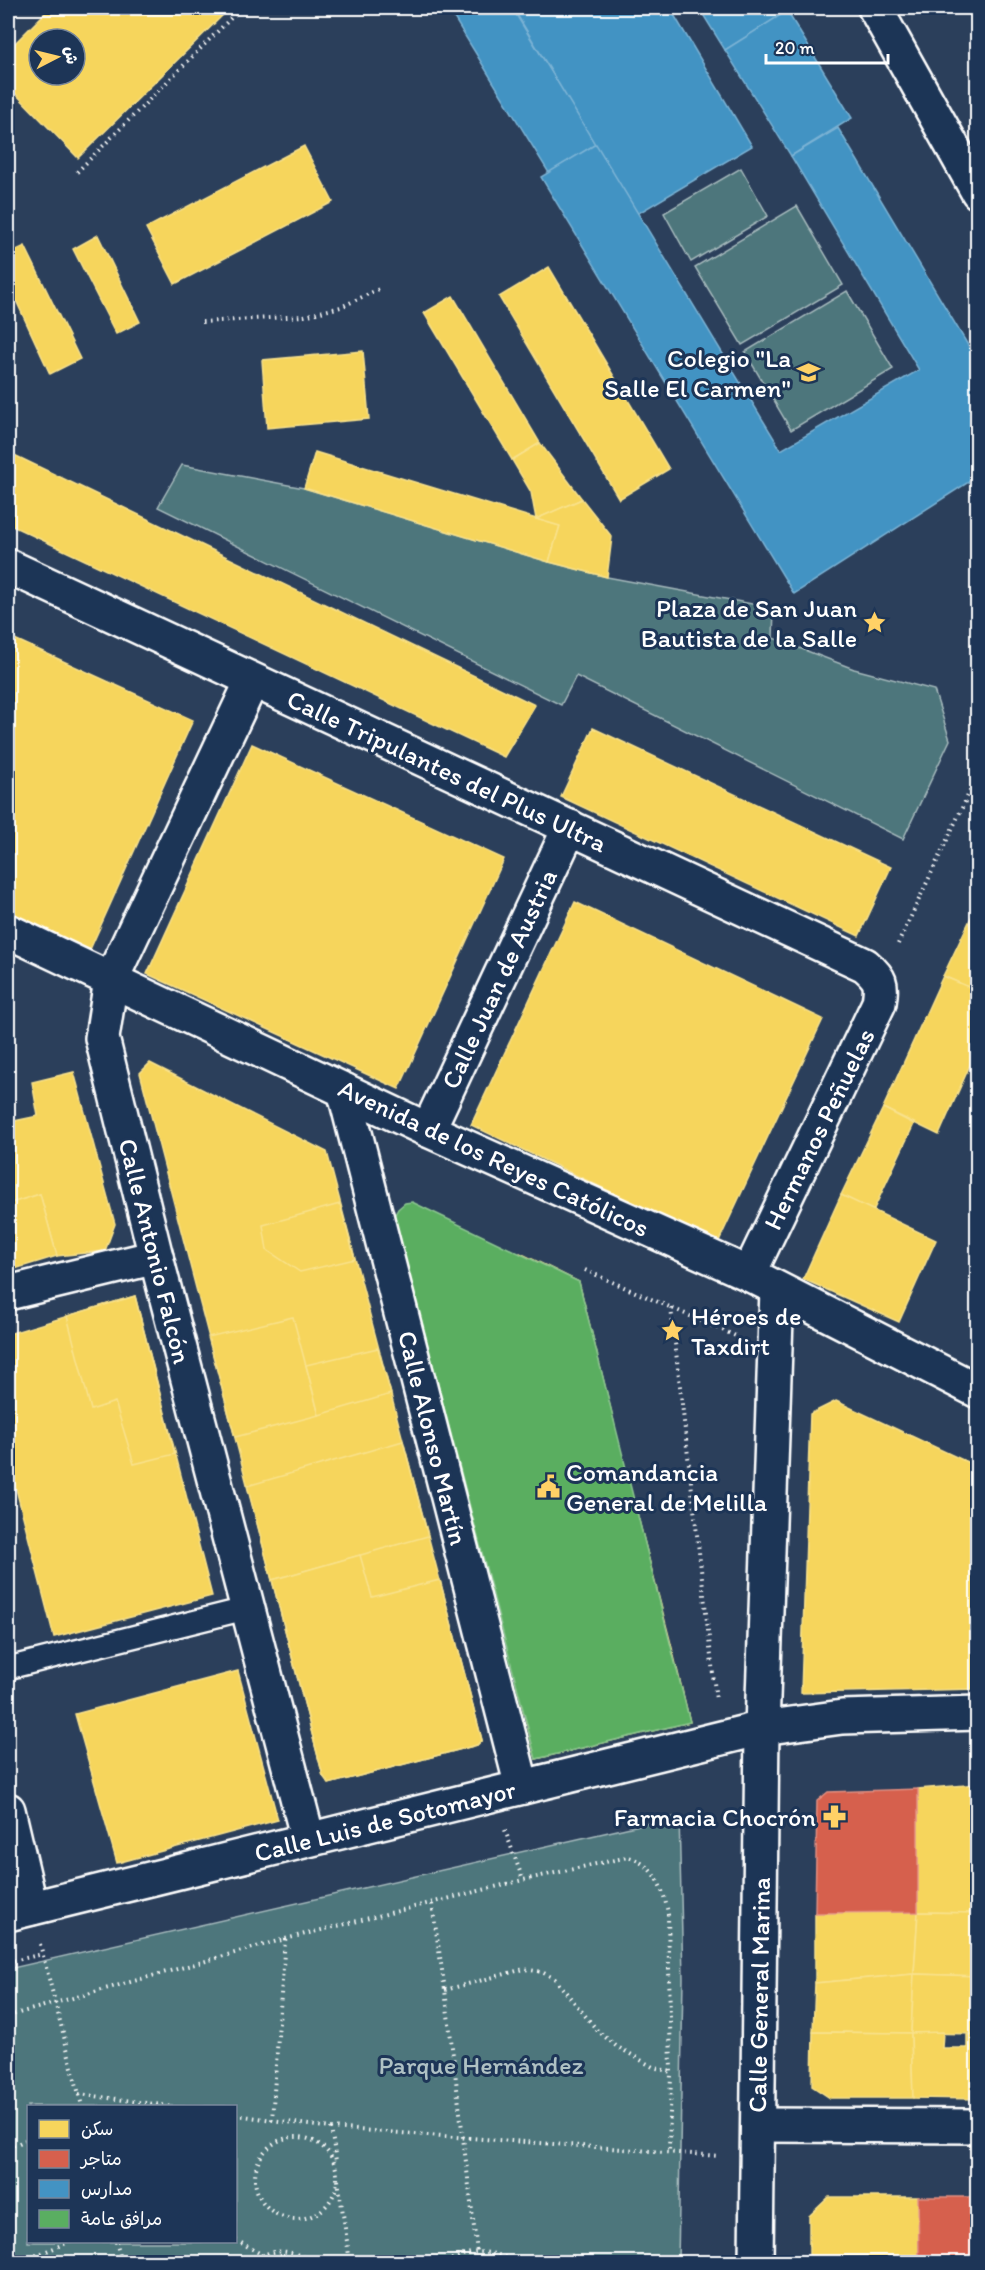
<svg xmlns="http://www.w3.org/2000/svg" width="985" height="2270" font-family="Itim,'Playpen Sans Arabic',sans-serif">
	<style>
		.green { fill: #4e767b; stroke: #a6babd; stroke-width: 1.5; fill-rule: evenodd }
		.homes { fill: #f6d55c; stroke: #f9e28d; stroke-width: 1.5; fill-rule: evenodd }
		.shops { fill: #d6604d; stroke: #e29082; stroke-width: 1.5 }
		.schools { fill: #4393c3; stroke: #7bb3d5; stroke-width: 1.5 }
		.public { fill: #5aae61; stroke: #8cc690; stroke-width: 1.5 }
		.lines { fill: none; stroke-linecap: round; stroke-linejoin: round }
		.lane-casing { stroke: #fff; stroke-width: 26 }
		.street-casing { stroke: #fff; stroke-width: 38 }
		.path { stroke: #fff; stroke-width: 4; stroke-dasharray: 1.5 4.5; stroke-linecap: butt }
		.lane { stroke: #1d3557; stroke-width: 21 }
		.street { stroke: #1d3557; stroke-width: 33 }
		.labels { text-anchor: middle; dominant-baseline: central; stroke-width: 6; stroke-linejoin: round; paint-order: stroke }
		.poi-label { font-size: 26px; fill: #fff; stroke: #1d3557; text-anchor: end }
		.street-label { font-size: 26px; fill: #fff; stroke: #1d3557 }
		.park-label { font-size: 26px; fill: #afc1c4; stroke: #1d3557 }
	</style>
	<rect width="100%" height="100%" fill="#2b3f5b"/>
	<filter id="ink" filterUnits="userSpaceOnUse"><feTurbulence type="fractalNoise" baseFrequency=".0167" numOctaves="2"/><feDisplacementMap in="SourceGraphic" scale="12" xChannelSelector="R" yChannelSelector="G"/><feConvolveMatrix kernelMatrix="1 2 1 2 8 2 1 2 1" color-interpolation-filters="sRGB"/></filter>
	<g filter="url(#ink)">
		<g class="green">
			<path d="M741 168 768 216 691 262 664 213Z"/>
			<path d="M797 206 843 285 742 345 695 267Z"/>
			<path d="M847 291 893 369 791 430 745 352Z"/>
			<path d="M182 465 304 488 549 562 607 577 774 608 773 638 854 669 934 690 950 740 903 839 576 676 561 705 158 507Z"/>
			<path d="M679 1816 683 1978 678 2262H8V1969ZM236 2106V2242H28V2106Z"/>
		</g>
		<g class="homes">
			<path d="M50 8H230L78 158 8 86V50ZM39 39H75V75H39Z"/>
			<path d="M304 146 333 202 175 284 146 228Z"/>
			<path d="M98 235 140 322 116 334 73 249Z"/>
			<path d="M25 246 80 359 50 374 8 283V254Z"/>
			<path d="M549 267 669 469 619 499 499 297Z"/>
			<path d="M453 296 540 443 512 460 424 313Z"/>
			<path d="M363 351 369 419 267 428 262 360Z"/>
			<path d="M540 443 582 499 536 519 531 492 512 460Z"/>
			<path d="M8 452 535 705 504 757 8 524Z"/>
			<path d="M315 452 560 526 549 562 304 488Z"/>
			<path d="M582 499 612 537 607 577 549 562 560 526 536 519Z"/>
			<path d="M8 636 193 720 88 954 8 918Z"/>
			<path d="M593 728 891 867 859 936 561 797Z"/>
			<path d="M252 744 504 859 399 1089 147 974Z"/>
			<path d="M575 902 823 1019 718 1243 471 1125Z"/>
			<path d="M978 903V991L943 976Z"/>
			<path d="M943 976 978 991V1047L939 1135 883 1108Z"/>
			<path d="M150 1063 327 1152 482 1740 477 1745 329 1784 323 1776 140 1073Z"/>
			<path d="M74 1072 115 1224 105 1251 57 1256 40 1194 8 1204V1099L14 1121 38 1116 32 1082Z"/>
			<path d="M883 1108 914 1124 873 1211 841 1195Z"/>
			<path d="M40 1194 57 1256 8 1271V1204Z"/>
			<path d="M841 1195 936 1240 899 1322 803 1279Z"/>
			<path d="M340 1204 355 1259 300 1272 267 1250 263 1225Z"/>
			<path d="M520 1253 579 1282 614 1422 459 1465 437 1383 548 1348 541 1334 487 1314Z"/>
			<path d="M135 1296 212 1596 54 1637 8 1458V1334Z"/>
			<path d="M135 1296 175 1454 134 1464 115 1402 91 1410 67 1316Z"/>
			<path d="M293 1317 319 1415 235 1437 208 1337Z"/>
			<path d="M378 1348 391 1394 319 1415 306 1365Z"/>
			<path d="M836 1401 978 1467V1689L801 1693 810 1414Z"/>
			<path d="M403 1441 428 1536 272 1580 247 1486Z"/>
			<path d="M636 1509 671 1644 557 1675 520 1539Z"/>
			<path d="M360 1555 372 1597 440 1580 482 1740 477 1745 329 1784 323 1776 272 1580Z"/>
			<path d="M671 1644 690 1722 536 1759 517 1686Z"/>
			<path d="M238 1671 278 1820 117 1863 75 1714Z"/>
			<path d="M978 1784V1913L918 1912V1789Z"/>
			<path d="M918 1912 914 1974 815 1983V1913Z"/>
			<path d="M918 1912 978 1913V1976L914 1974Z"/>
			<path d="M914 1974 911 2033 813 2032 815 1983Z"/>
			<path d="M914 1974 978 1976V2034L911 2033Z"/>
			<path d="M813 2032 911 2033 913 2098H830L812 2086Z"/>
			<path d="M943 2032 942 2048H967V2035L978 2034V2099L913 2098 911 2033Z"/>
			<path d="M829 2197H918L919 2256 809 2257V2216Z"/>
			<path d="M919 2256 978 2258V2262H918Z"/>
			<path d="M919 2256 918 2262H809V2257Z"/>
		</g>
		<g class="shops">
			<path d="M918 1789V1912L815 1913 817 1801 828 1792Z"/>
			<path d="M918 2197H978V2258L919 2256Z"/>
		</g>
		<g class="schools">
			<path d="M448 8H512L596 144 549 173Z"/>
			<path d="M513 8H670L752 146 637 214Z"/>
			<path d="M699 8H784L787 11 725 50Z"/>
			<path d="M787 11 852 118 791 156 725 50Z"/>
			<path d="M838 128 978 362V476L794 594 541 177 596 144 781 450 919 370 791 156Z"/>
		</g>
		<path class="public" d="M412 1202 579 1282 690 1722 536 1759 394 1216 398 1209 405 1203Z"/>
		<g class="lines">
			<defs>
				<path id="lane" d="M8 1668 249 1608"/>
				<g id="street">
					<path d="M875 8 978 192"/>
					<path d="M8 566 865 965C881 979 882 983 879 1003L749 1274"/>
					<path d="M252 681 111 980 102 1038 156 1257 308 1839"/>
					<path d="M8 931 428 1130 749 1274 978 1391"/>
					<path d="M344 1090 522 1787"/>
					<path d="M428 1130 570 827"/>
					<path d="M8 1293 156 1257"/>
					<path d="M8 1810 31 1908"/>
					<path d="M8 1914 762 1728 842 1717 978 1713"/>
					<path d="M758 2125 978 2126"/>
					<path d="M756 2262 762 1728 777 1289"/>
				</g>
			</defs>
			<use href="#lane" class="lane-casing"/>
			<use href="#street" class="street-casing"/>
			<g class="path">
				<path d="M77 172 241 8"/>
				<path d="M202 322 304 316 341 307 379 289"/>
				<path d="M898 944 978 774"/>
				<path d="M585 1270 738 1337"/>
				<path d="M671 1308 716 1700"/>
				<path d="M505 1830 523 1880"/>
				<path d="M432 1904 445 1990 477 2252"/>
				<path d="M40 1944 82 2106"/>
				<path d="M8 1962 43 1954"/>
				<path d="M445 1990 524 1969 542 1972 555 1979 597 2030 616 2046 653 2067 671 2072"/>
				<path d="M8 2016 285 1939 523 1880 628 1857C654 1864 664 1889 668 1914L671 2072 669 2153"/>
				<path d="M79 2094 169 2106"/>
				<path d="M236 2115 331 2128 720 2156"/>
				<path d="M272 2120 285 1939"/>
				<path d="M331 2128 336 2161"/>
				<circle cx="296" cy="2178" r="41"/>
				<path d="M8 2148 28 2139"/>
				<path d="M338 2180 350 2262"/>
				<path d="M236 2240 263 2255"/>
				<path d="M116 2242 122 2262"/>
				<path d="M8 2248 19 2262"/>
				<path d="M19 2262 69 2242"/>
				<path d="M251 2262C271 2247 292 2249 312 2262"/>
				<path d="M446 2262C471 2249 490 2249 515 2262"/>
			</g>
			<use href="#lane" class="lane"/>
			<use href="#street" class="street"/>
		</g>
	</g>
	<defs>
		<symbol id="school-bare" viewBox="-9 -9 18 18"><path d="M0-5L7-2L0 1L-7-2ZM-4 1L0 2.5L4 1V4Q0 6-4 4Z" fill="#ffd166" stroke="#1d3557" stroke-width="2.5" paint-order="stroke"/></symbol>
		<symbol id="sight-bare" viewBox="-9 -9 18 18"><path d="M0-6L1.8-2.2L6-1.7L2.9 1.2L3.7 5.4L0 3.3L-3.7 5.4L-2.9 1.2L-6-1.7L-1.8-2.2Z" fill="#ffd166" stroke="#1d3557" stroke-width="2.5" paint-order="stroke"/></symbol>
		<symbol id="civic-bare" viewBox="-9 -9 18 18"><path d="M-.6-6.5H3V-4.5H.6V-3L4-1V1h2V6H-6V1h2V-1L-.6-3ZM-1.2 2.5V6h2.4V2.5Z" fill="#ffd166" stroke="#1d3557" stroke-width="2.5" paint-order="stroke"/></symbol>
		<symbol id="pharmacy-bare" viewBox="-9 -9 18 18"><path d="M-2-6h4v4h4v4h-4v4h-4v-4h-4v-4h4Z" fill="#ffd166" stroke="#1d3557" stroke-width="2.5" paint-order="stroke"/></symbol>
	</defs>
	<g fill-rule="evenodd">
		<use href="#school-bare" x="792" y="356" width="33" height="33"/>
		<use href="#sight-bare" x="858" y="606" width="33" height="33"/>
		<use href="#sight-bare" x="656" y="1314" width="33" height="33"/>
		<use href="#civic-bare" x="532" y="1470" width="33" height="33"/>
		<use href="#pharmacy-bare" x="818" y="1800" width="33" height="33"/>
	</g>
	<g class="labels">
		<g class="poi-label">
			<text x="791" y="358">Colegio "La<tspan x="791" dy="30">Salle El Carmen"</tspan></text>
			<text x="857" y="608">Plaza de San Juan<tspan x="857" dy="30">Bautista de la Salle</tspan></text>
			<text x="691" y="1316" text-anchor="start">Héroes de<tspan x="691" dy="30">Taxdirt</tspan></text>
			<text x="566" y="1472" text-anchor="start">Comandancia<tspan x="566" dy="30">General de Melilla</tspan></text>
			<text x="816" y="1817">Farmacia Chocrón</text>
		</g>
		<g class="street-label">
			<text transform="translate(447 771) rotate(25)">Calle Tripulantes del Plus Ultra</text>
			<text transform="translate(499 979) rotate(-65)">Calle Juan de Austria</text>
			<text transform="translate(819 1129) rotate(-64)">Hermanos Peñuelas</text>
			<text transform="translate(494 1158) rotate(25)">Avenida de los Reyes Católicos</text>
			<text transform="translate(155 1251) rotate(76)">Calle Antonio Falcón</text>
			<text transform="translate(433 1438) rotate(76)">Calle Alonso Martín</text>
			<text transform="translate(385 1821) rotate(-14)">Calle Luis de Sotomayor</text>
			<text transform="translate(759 1995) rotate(-89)">Calle General Marina</text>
		</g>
		<g class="park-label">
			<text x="481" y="2065">Parque Hernández</text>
		</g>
	</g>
	<rect width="985" height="2270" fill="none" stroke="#1d3557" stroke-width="30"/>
	<rect x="15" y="15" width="955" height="2240" fill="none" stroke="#fff" stroke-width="2" filter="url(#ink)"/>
	<rect x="27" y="2105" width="210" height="138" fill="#1d3557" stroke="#77869a" stroke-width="1.5"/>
	<rect x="39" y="2120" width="30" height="18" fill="#f6d55c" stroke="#77869a" stroke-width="1.5"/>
	<text x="81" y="2135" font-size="18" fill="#ffffff">سكن</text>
	<rect x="39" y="2150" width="30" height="18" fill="#d6604d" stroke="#77869a" stroke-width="1.5"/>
	<text x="81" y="2165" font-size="18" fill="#ffffff">متاجر</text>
	<rect x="39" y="2180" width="30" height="18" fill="#4393c3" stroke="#77869a" stroke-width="1.5"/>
	<text x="81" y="2195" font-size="18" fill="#ffffff">مدارس</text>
	<rect x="39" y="2210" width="30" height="18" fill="#5aae61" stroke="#77869a" stroke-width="1.5"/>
	<text x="81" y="2225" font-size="18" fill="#ffffff">مرافق عامة</text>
	<g transform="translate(57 57) rotate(83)"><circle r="28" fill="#1d3557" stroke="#77869a" stroke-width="1.5"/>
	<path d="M0-4.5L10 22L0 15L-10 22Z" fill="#ffd166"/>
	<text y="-9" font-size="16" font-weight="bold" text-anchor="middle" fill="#ffffff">ش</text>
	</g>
	<path d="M766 54v9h122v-9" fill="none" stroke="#ffffff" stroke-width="3"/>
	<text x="775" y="54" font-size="18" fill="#ffffff" stroke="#1d3557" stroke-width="4.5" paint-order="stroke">20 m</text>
</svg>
